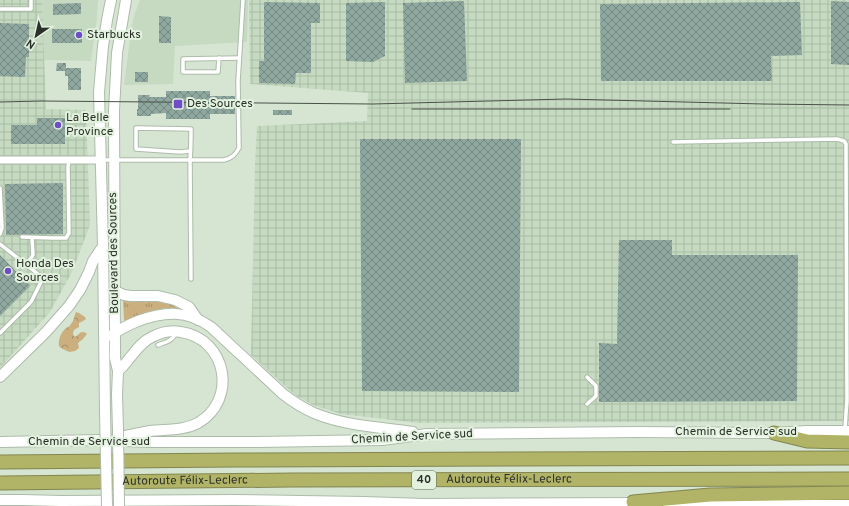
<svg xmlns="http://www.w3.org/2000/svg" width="849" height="506" font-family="Overpass,sans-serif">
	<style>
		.built { fill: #c5dac1 }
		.industrial { fill: url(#industrial-grid) }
		.grass { fill: url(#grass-tufts) }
		.forest { fill: url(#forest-crowns) }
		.building { fill: url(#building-cross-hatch) }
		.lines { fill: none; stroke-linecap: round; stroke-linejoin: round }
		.lane-casing { stroke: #adbcaa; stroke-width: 5.5 }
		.street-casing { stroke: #adbcaa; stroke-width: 9 }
		.secondary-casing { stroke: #adbcaa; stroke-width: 12 }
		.highway-casing { stroke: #828651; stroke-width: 15 }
		.lane { stroke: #fff; stroke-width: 3.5 }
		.street { stroke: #fff; stroke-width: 7 }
		.secondary { stroke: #fff; stroke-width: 10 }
		.highway { stroke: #b1b366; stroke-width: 13 }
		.tram { stroke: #4a5148; stroke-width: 1 }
		.secondary-bridge-casing { stroke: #adbcaa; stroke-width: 12; stroke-linecap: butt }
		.secondary-bridge { stroke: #fff; stroke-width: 10 }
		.poi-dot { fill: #6f4dc6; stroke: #e2f2df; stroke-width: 1.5 }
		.labels { text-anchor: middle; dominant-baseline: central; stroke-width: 4; stroke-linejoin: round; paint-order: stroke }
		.shield { fill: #e2f2df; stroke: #626b60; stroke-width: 1 }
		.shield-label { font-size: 11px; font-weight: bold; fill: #2b312a }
		.poi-label { font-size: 12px; fill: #2b312a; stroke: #e2f2df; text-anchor: start }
		.street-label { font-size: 12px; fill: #2b312a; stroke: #e2f2df }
	</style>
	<defs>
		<pattern id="industrial-grid" width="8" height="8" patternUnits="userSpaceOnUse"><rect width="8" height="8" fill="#c5dac1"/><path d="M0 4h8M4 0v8" fill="none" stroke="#a9bca6"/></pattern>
		<pattern id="grass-tufts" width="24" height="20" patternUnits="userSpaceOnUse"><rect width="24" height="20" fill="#ccaf7e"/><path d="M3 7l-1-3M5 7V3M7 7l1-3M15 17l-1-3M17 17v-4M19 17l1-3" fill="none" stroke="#a68f67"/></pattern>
		<pattern id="forest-crowns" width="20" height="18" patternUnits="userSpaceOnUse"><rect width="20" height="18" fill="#ccaf7e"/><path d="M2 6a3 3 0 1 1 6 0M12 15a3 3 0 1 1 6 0" fill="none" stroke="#a68f67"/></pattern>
		<pattern id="building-cross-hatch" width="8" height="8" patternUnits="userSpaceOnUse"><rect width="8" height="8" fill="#8fa89f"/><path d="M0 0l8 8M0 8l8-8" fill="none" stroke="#758982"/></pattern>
	</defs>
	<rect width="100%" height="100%" fill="#d5e5d2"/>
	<g class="built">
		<path d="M42 0H98L97 18 91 61 44 60Z"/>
		<path d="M140 0H248L247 42 175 46 173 84 124 85 132 24 135 13Z"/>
	</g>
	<g class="industrial">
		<path d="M0 0H42L46 109 86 110 90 225 72 272 50 312 0 368Z"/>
		<path d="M249 0H849V421L419 423 341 414 313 405 295 395 251 355 255 164 257 126 367 121 368 93 250 84Z"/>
	</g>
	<path class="grass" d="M123 299 161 301 171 303 184 309C159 306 147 312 124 321Z"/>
	<path class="forest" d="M76 312 79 313 85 317 86 319 83 321 79 323V327L74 330 73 333 74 336 75 337C79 335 80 330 86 333L87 334 83 339 78 343 79 348 75 351 69 352C66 350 61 349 59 346 58 340 61 332 66 328 69 326 68 328 71 324 74 321 74 316 76 312Z"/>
	<g class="building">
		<path d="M464 1 467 81 405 83 403 3Z"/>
		<path d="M831 1 849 2V65L831 64Z"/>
		<path d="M264 2 320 3V23H311V73H296L295 84 259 83V61H264Z"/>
		<path d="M385 2V56L373 62 346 61V3Z"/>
		<path d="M800 2 802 55 771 56 772 81H601L600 4Z"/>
		<path d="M81 3V14L53 15V4Z"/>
		<path d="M159 16 171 17V43H159Z"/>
		<path d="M0 23 29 24V57H26L25 77 0 76Z"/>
		<rect x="52" y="29" width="30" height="14"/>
		<path d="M57 63H66V68H81V90H68V76H65V71H56Z"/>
		<rect x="135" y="72" width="13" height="10"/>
		<path d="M166 91H210V96H235V114H210V119H166V113L151 114V116H137V109H138V95H150L149 97H166Z"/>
		<rect x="273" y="110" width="19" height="5"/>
		<path d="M37 118H65V144H11V125H37Z"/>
		<path d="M360 139H521L519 392 362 391Z"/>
		<path d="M63 183V234L6 235 5 184Z"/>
		<path d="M619 240H672V255H798L797 401 599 402V343L617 344Z"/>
		<path d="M0 255 30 286 0 316Z"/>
	</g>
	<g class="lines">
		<defs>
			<g id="lane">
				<path d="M0 9H31V0"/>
				<path d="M219 58 218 72H183V59L239 58"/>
				<path d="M673 142 837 139 844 141 846 144 847 401 846 413 845 430"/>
				<path d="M190 151 180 152 136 149V128L191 129C191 139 191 149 190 159L191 279"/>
				<path d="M102 160H224C232 158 235 155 239 148L238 81 243 0"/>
				<path d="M0 188 2 228 0 234"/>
				<path d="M22 237 52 238H66L69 233 68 167 69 160"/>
				<path d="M0 244 43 278 31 302 0 333"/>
				<path d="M26 265 33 255 32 238"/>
				<path d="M158 345C166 342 173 341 176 332"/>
				<path d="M587 404 596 396V386L587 377"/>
			</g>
			<path id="street" d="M0 160H101"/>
			<g id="secondary">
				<path d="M115 291 124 295 131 296H158L175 300 189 307 198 320"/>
				<path d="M111 336C119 329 128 325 138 321 165 311 187 310 211 327L283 394C292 401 303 408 314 413 345 426 380 427 413 432"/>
				<path d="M118 371C122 368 125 364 128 360 136 351 141 342 152 337 161 332 171 330 181 332 227 339 238 400 198 423 183 431 166 429 150 431 140 433 130 435 120 437"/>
				<path d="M0 377 46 332 69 306 80 290 89 272 93 261 103 246"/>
				<path d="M105 411 103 246 99 92 103 46 107 20 111 0"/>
				<path d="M118 430 117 394 118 371 115 358V348L114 111 117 53 126 0"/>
				<path d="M0 442 100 440 150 442H257L382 440 427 434 637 432 774 433 807 431H849"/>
				<path d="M0 500H23L61 501 235 500 364 502 424 504 640 503"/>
				<path d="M668 504 710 505H849"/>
			</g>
			<g id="highway">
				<path d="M774 433 807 441 849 442"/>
				<path d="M0 462 238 460 849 458"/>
				<path id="s1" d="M0 483 292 480 849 479"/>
				<path d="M633 502 710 495 849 493"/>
			</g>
		</defs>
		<use href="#lane" class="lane-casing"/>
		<use href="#street" class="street-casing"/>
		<use href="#secondary" class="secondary-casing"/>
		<use href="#highway" class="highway-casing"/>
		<use href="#lane" class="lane"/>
		<use href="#street" class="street"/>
		<use href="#secondary" class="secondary"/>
		<use href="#highway" class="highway"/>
		<g class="tram">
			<path d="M0 102 42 101 373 104 566 99 763 104 849 105"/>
			<path d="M412 109H730"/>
		</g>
		<defs>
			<g id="secondary-bridge">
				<path d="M105 411 107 506"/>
				<path d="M118 430 119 506"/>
			</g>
		</defs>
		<use href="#secondary-bridge" class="secondary-bridge-casing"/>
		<use href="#secondary-bridge" class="secondary-bridge"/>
	</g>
	<g class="poi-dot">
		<circle cx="79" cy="35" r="4"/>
		<rect x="173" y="99" width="10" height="10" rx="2"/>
		<circle cx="58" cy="125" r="4"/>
		<circle cx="8" cy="271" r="4"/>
	</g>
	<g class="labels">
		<rect class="shield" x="412" y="471" width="24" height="18" rx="3"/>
		<g class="shield-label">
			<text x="424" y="480">40</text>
		</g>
		<g class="poi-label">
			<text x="87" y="35">Starbucks</text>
			<text x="187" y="104">Des Sources</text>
			<text x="66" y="118">La Belle<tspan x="66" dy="14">Province</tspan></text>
			<text x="16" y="264">Honda Des<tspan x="16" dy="14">Sources</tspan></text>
		</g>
		<g class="street-label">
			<text transform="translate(114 253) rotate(-91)">Boulevard des Sources</text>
			<text x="736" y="432">Chemin de Service sud</text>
			<text transform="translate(412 437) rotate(-3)">Chemin de Service sud</text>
			<text x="89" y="442">Chemin de Service sud</text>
			<text stroke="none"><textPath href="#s1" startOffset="509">Autoroute Félix-Leclerc</textPath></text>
			<text stroke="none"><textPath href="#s1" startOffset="185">Autoroute Félix-Leclerc</textPath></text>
		</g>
	</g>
	<g transform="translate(36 36) rotate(214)" stroke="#e2f2df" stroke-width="3" paint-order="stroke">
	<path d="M0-3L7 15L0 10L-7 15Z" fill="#2b312a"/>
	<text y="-6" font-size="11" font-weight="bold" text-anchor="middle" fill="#2b312a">N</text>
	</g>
</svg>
